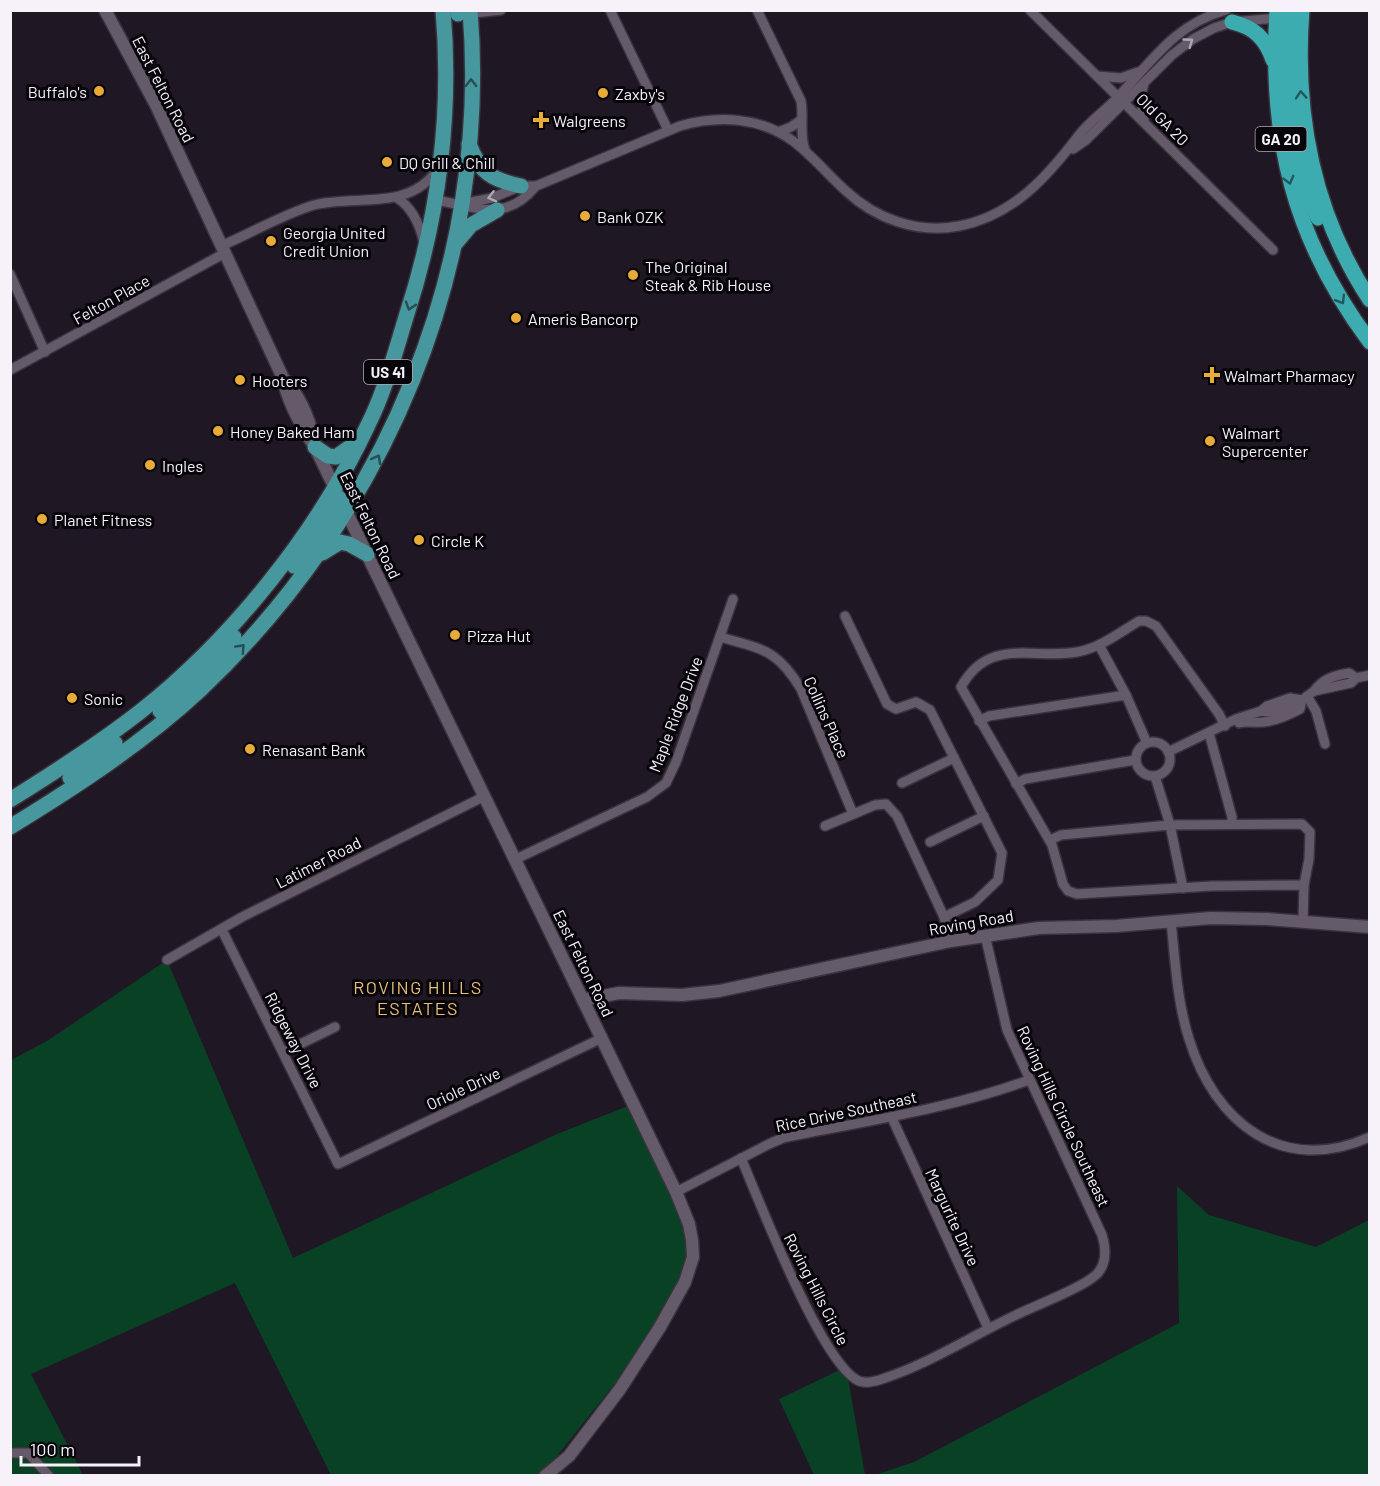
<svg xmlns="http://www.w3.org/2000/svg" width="1380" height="1486" font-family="Barlow,sans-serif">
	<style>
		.green { fill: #094125 }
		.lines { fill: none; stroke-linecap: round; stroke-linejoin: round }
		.minor-casing { stroke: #39333c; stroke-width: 12 }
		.tertiary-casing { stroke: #39333c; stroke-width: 15 }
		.primary-casing { stroke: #39333c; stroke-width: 18 }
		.trunk-casing { stroke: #39333c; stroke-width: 18 }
		.minor { stroke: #645a69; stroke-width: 9 }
		.tertiary { stroke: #645a69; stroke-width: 12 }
		.primary { stroke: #47989e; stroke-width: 15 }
		.trunk { stroke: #3dacb0; stroke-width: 15 }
		.oneway { stroke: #aea6b2 }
		.oneway2 { stroke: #274e54 }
		.oneway3 { stroke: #22585c }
		.poi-dot { fill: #e9ab38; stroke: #070509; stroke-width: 2 }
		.labels { text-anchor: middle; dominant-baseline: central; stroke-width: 6; stroke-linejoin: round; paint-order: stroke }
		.shield { fill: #070509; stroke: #afaab2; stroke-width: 1.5 }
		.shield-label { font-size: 15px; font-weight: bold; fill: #f7f1fa }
		.street-label { font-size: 16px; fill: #f7f1fa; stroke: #070509 }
		.poi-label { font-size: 16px; fill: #f7f1fa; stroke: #070509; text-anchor: start }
		.neighbourhood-label { font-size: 18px; letter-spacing: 1.5px; fill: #e9be79; stroke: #070509 }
	</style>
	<rect width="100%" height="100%" fill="#1f1724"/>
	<g class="green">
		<path d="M167 960 293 1258 557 1134 633 1104 676 1192 692 1248 670 1309 616 1382 542 1475H331L235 1283 31 1374 83 1475 11 1476V1060L47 1041Z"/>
		<path d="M1177 1186 1209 1215 1316 1247 1369 1220V1475H875L914 1462 1179 1323Z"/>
		<path d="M846 1367 865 1475H814L779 1399Z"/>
	</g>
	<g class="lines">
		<defs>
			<g id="minor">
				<path d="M610 10 668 130"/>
				<path d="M757 10 801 101C804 118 799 133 805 150"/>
				<path d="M1030 10 1273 250"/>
				<path d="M465 14 501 10"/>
				<path d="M1097 76 1121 78 1138 72"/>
				<path d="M1144 120 1140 98 1144 84"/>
				<path d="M778 132 791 127 801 120"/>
				<path d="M1073 149 1086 140 1172 55 1193 39 1214 28 1232 22 1279 18"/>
				<path d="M397 198C413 208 420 225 424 243"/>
				<path d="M435 200C475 206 505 224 536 186"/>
				<path d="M461 204 492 198 521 186H536L680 126C718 115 760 117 793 141 813 156 828 175 846 191 876 219 918 234 959 226 1013 216 1048 176 1079 135 1090 121 1106 110 1118 97 1153 60 1174 25 1226 10"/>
				<path d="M221 246C249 234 286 213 314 205 356 194 408 212 437 170"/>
				<path d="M10 274 45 352"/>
				<path d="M10 370 225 253"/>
				<path d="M845 616 887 704 896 709 916 702 930 710 1002 853 998 880 975 902 944 917"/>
				<path d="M720 637C762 649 777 649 801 689L853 814"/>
				<path d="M1099 645 1126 695"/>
				<path d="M1356 678 1349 673C1333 676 1324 678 1314 691L1351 683 1356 678 1370 675"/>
				<path d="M1307 696 1316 711 1325 744"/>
				<path d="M1261 711C1271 714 1290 709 1296 701"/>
				<path d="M979 721 989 716 1126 695 1147 743"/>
				<path d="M1239 723C1247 721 1254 723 1263 722 1276 721 1289 715 1300 709L1302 700"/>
				<path d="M1225 726 1219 714 1156 626 1146 621H1139C1119 633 1100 648 1077 652 1033 660 989 636 961 687L1052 845 1063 884 1068 891 1077 894 1212 886 1304 885 1303 921"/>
				<path d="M1209 733 1232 817V824"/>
				<circle cx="1153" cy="759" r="17"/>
				<path d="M1168 752 1236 719 1261 711 1267 706 1290 698 1302 700 1314 691"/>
				<path d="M1155 776 1170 825 1183 888"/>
				<path d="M902 783 954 758"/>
				<path d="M1016 784 1025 779 1135 760"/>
				<path d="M825 826 875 805 886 804 897 816 944 917 951 941"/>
				<path d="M1050 840 1061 835 1170 825 1302 824 1310 832 1309 859 1304 885"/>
				<path d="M930 842 984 816"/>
				<path d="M516 859 647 797 666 783 676 762 733 599"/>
				<path d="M1171 921C1175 960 1177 1001 1189 1039 1215 1123 1282 1176 1370 1137"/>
				<path d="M222 930 338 1164 602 1038"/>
				<path d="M167 960 242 917 485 796"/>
				<path d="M284 1052 335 1027"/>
				<path d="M892 1118 988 1328"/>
				<path d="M741 1158C759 1200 822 1365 859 1381 867 1384 877 1381 885 1378 930 1363 970 1337 1012 1317 1033 1306 1081 1289 1097 1274 1107 1263 1106 1248 1102 1235L1007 1030 985 935"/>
				<path d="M676 1192 769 1144 783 1138C866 1121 949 1109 1029 1080"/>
				<path d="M10 1453H28L49 1476"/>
			</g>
			<g id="tertiary">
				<path d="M105 10 157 107 283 378C288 403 301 426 315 447L676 1192 689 1224 692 1240 693 1257 685 1282 660 1327 620 1389 569 1456 545 1476"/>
				<path d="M284 379C300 396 309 418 314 441"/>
				<path d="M583 1000 619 993 682 995 719 991 951 941 1039 928 1116 926 1211 918 1267 919 1370 927"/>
			</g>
			<g id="primary">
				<path d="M458 10V14"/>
				<path d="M469 144C480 173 492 180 521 186"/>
				<path d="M455 244 471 225 497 210"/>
				<path d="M315 447 328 456 336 457 356 443"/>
				<path d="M322 553 340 542 349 544 367 554"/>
				<path d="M294 566 340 499"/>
				<path d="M160 711 234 637"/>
				<path d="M70 778 115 743"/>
				<path d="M10 800C55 772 99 744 141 711 233 638 318 532 368 425 385 391 395 353 406 317 438 219 452 114 443 10"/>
				<path d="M10 827C77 786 143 743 200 690 385 516 491 266 470 10"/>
			</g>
			<g id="trunk">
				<path d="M1277 10C1269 138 1293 239 1370 342"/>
				<path d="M1302 10C1294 113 1313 213 1370 300"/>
				<path d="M1288 14C1287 90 1287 147 1318 218"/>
				<path d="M1232 22C1254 27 1266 39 1273 60"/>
			</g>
		</defs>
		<use href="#minor" class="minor-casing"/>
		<use href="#tertiary" class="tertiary-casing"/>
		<use href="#primary" class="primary-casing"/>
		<use href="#trunk" class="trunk-casing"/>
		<use href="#minor" class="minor"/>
		<use href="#tertiary" class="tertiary"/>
		<use href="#primary" class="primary"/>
		<use href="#trunk" class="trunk"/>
	</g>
	<defs><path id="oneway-chevron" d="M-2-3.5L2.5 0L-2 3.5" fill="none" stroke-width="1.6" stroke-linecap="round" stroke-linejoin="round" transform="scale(1.5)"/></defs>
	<g class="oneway">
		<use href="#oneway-chevron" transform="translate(1189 42) rotate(-36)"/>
		<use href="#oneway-chevron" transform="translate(492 197) rotate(166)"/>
	</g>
	<g class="oneway2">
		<use href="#oneway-chevron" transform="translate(471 83) rotate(-89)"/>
		<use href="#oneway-chevron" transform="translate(410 306) rotate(108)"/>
		<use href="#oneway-chevron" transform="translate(377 459) rotate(-61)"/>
		<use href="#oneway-chevron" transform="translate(241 648) rotate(-47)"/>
	</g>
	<g class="oneway3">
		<use href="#oneway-chevron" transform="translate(1301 95) rotate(-94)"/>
		<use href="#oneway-chevron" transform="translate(1289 180) rotate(75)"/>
		<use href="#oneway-chevron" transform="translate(1341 300) rotate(58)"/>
	</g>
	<g class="poi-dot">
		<circle cx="99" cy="91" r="6"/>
		<circle cx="603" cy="93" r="6"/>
		<path d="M538 111h6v6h6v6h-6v6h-6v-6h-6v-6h6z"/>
		<circle cx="387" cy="162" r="6"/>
		<circle cx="585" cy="216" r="6"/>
		<circle cx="271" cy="241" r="6"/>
		<circle cx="633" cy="275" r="6"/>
		<circle cx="516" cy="318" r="6"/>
		<path d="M1209 366h6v6h6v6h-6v6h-6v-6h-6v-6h6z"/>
		<circle cx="240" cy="380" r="6"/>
		<circle cx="218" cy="431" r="6"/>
		<circle cx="1210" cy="441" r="6"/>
		<circle cx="150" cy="465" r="6"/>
		<circle cx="42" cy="519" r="6"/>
		<circle cx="419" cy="540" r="6"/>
		<circle cx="455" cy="635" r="6"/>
		<circle cx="72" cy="698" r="6"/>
		<circle cx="250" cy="749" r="6"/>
	</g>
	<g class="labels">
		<g class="shield">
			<rect x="1255.5" y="127" width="51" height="24" rx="4.5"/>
			<rect x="364" y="360" width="48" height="24" rx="4.5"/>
		</g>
		<g class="shield-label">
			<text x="1281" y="139">GA 20</text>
			<text x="388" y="372">US 41</text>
		</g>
		<g class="street-label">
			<text transform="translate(164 89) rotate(63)">East Felton Road</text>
			<text transform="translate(1163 119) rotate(45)">Old GA 20</text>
			<text transform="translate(111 299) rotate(-29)">Felton Place</text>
			<text transform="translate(371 525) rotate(64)">East Felton Road</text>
			<text transform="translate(675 714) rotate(-69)">Maple Ridge Drive</text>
			<text transform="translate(827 717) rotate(66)">Collins Place</text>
			<text transform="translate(318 862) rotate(-27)">Latimer Road</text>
			<text transform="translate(971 922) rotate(-10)">Roving Road</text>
			<text transform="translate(584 963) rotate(64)">East Felton Road</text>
			<text transform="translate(294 1040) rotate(63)">Ridgeway Drive</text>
			<text transform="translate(463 1088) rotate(-25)">Oriole Drive</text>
			<text transform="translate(846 1111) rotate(-12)">Rice Drive Southeast</text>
			<text transform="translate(1064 1116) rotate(65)">Roving Hills Circle Southeast</text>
			<text transform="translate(953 1217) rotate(65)">Margurite Drive</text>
			<text transform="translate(817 1289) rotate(63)">Roving Hills Circle</text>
		</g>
		<g class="poi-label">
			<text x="87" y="91" text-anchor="end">Buffalo's</text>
			<text x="615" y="93">Zaxby's</text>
			<text x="553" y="120">Walgreens</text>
			<text x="399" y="162">DQ Grill &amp; Chill</text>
			<text x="597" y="216">Bank OZK</text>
			<text x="283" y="232">Georgia United<tspan x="283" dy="18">Credit Union</tspan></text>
			<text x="645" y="266">The Original<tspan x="645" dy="18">Steak &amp; Rib House</tspan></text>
			<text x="528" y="318">Ameris Bancorp</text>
			<text x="1224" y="375">Walmart Pharmacy</text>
			<text x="252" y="380">Hooters</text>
			<text x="230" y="431">Honey Baked Ham</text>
			<text x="1222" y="432">Walmart<tspan x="1222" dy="18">Supercenter</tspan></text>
			<text x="162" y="465">Ingles</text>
			<text x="54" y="519">Planet Fitness</text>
			<text x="431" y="540">Circle K</text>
			<text x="467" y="635">Pizza Hut</text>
			<text x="84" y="698">Sonic</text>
			<text x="262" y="749">Renasant Bank</text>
		</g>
		<g class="neighbourhood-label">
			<text x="418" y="987">ROVING HILLS<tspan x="418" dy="21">ESTATES</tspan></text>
		</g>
	</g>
	<rect width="1380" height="1486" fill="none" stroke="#f7f1fa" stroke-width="24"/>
	<path d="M21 1456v9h118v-9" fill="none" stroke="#f7f1fa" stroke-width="3"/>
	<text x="30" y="1456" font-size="18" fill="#f7f1fa" stroke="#070509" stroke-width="4.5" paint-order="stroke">100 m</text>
</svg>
